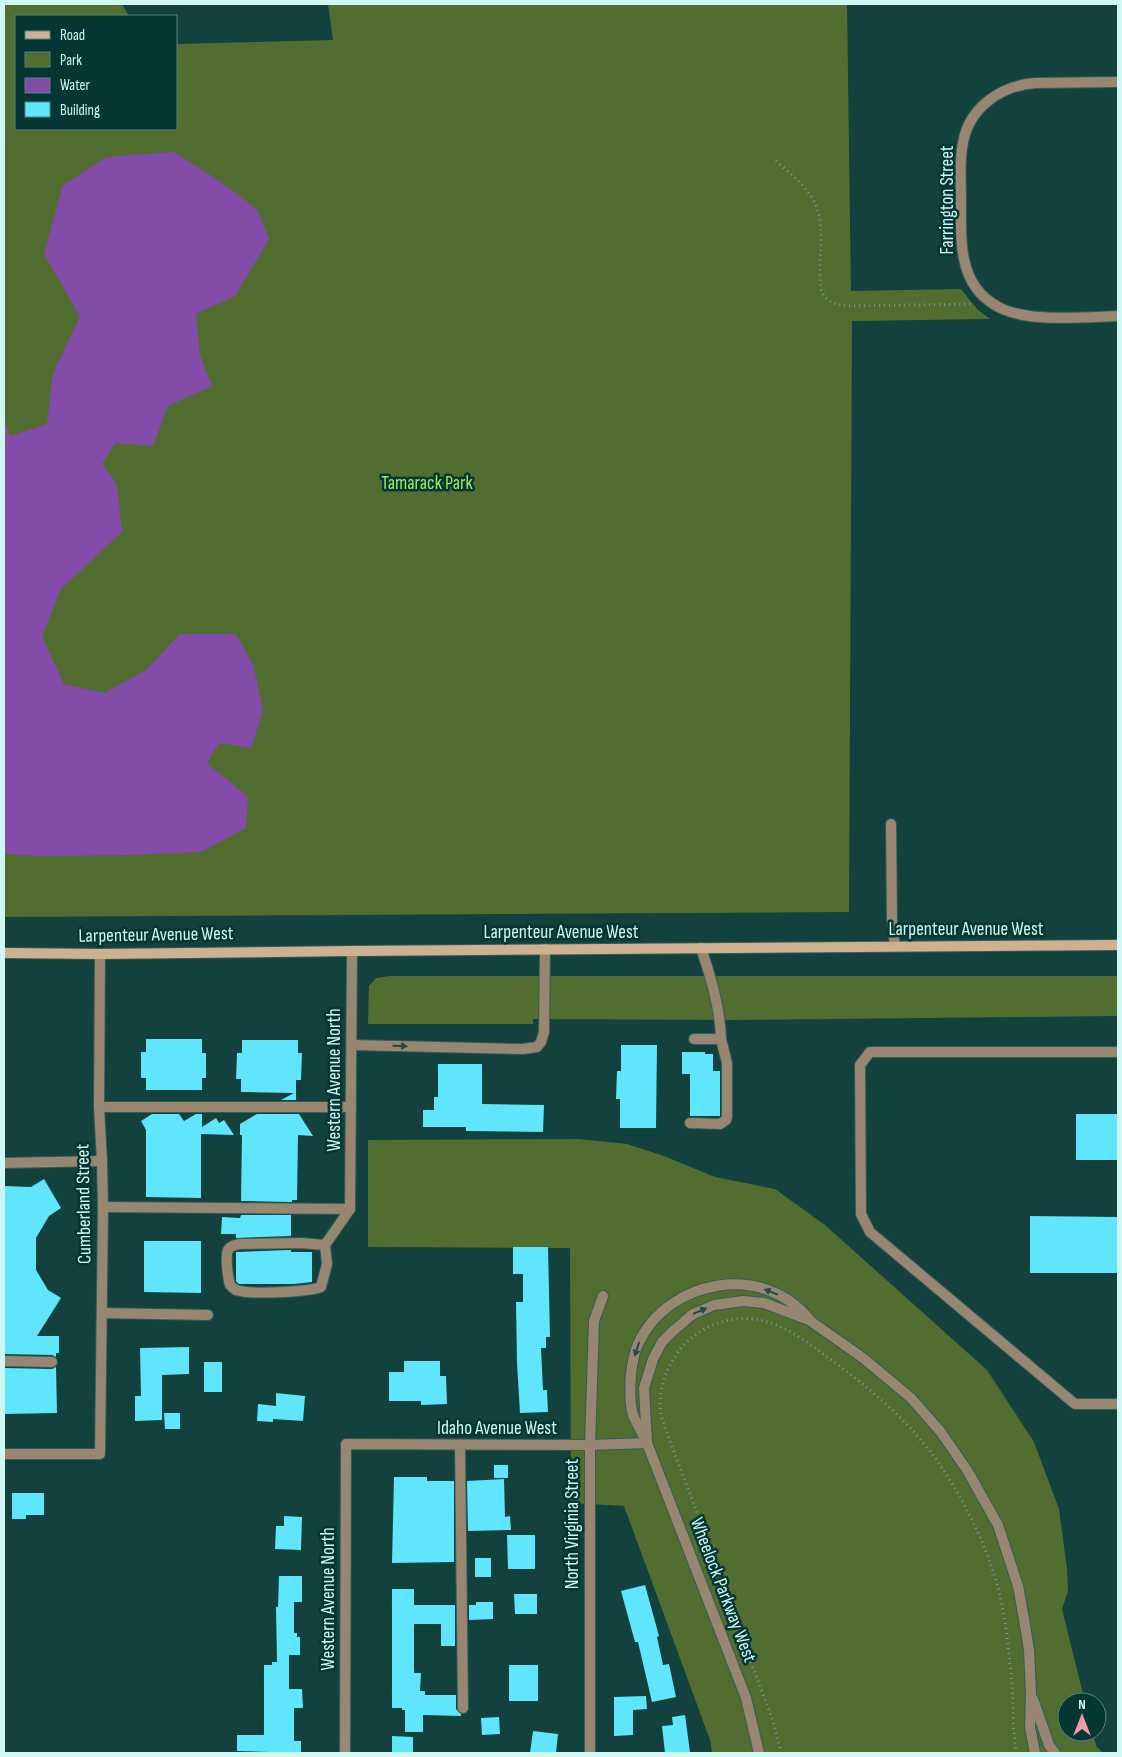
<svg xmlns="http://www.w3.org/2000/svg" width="1122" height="1757" font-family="'Sofia Sans Condensed',sans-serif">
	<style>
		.green { fill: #516d30 }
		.water { fill: #834ca9 }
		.building { fill: #5fe6fc }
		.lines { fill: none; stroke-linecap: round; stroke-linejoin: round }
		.service-casing { stroke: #305e5b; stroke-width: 12 }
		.minor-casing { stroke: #305e5b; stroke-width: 12 }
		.tertiary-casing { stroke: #305e5b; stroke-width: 12 }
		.secondary-casing { stroke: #305e5b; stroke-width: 12 }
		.path { stroke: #749f9c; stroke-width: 3; stroke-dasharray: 1 4; stroke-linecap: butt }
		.service { stroke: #988671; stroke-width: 10 }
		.minor { stroke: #988671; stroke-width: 10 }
		.tertiary { stroke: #988671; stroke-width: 10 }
		.secondary { stroke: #cfb190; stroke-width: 10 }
		.oneway { fill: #294a43 }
		.labels { text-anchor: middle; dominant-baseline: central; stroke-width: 5; stroke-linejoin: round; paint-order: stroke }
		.street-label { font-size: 19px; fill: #cff7f4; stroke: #043634 }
		.park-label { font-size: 19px; fill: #a9e75c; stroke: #043634 }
	</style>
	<rect width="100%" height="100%" fill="#12413e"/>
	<g class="green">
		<path d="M4 4H122L129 16H16V129H176V44L333 40 328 4H847L851 291 961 289 977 309 990 319 852 321 849 912 4 917Z"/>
		<path d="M390 976H1118V1016L731 1020 533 1019V1024H368L369 986 376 978Z"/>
		<path d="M579 1139 627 1144 664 1156 715 1177 775 1189 825 1225 987 1370 1034 1442 1059 1509 1067 1569 1068 1591 1062 1609 1085 1702H1067V1732H1093L1096 1746 1103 1753H712L710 1740 624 1506 571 1503 570 1248 368 1247V1140Z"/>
	</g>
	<path class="water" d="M174 152 221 182 257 209 269 239 235 296 196 314 200 355 212 386 168 406 153 446 115 443 102 464 117 484 122 532 61 589 42 636 64 684 104 693 146 670 180 634H236L253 664 263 711 251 748 219 743 207 763 248 797 246 828 201 852 133 855 38 856 4 854V421L10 436 47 424 53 373 80 317 44 254 63 185 107 157Z"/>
	<g class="building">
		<path d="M146 1039H202V1053H206V1078H202V1090H146V1078H141V1052H146Z"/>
		<path d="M242 1040H298V1053H302L301 1080H296V1100H281L294 1093 241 1092V1079H236L237 1053H242Z"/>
		<path d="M621 1045H657L656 1128H620V1099H616L617 1071H621Z"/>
		<path d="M682 1052H705V1054H713V1071H720V1116H690V1074H682Z"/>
		<path d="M438 1064H482V1104L544 1105 543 1132 466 1131V1127H423V1110H434V1097H438Z"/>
		<path d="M152 1114H179L184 1121 196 1114H202V1127L216 1118 219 1123 224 1120 234 1135 201 1134V1198L146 1197V1130L141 1121Z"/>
		<path d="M257 1114H299L313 1136 298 1135 297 1200H292V1202L241 1201 242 1135H240V1124Z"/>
		<rect x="1076" y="1114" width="42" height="46"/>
		<path d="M44 1179 61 1208 49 1216 36 1238V1270L48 1290 61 1298 37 1336H59V1353H56V1357L52 1355 4 1354V1186L31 1187Z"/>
		<path d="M241 1215H291V1236L236 1238V1234H221L222 1217 240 1218Z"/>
		<path d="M1030 1216 1118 1217V1273H1030Z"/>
		<path d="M144 1241H201V1293L144 1292Z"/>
		<path d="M513 1247H548L550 1337H546V1348H541L543 1390H547L548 1412 520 1413 517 1363 516 1302H523V1274H513Z"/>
		<path d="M291 1250V1252H312V1282L294 1284H239L236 1281V1252Z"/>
		<path d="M189 1347V1374L162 1375V1420L135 1421V1396H141L140 1348Z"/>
		<path d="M404 1361H440V1376H446L447 1404 421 1405V1401H389V1372H404Z"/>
		<rect x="204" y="1362" width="18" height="30"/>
		<path d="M56 1367 57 1413 4 1414V1368L52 1369Z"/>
		<path d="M276 1393 305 1396 303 1421 273 1419V1422L257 1421 258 1404 276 1406Z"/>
		<path d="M164 1413H180V1429H165Z"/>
		<rect x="494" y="1465" width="14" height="13"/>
		<path d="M394 1477H427V1481H454V1562L392 1563Z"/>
		<path d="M504 1479 505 1517 510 1516 511 1530 468 1531 467 1481Z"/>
		<path d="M12 1493H44V1515H26V1519H12Z"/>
		<path d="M284 1516 302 1517 301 1550 275 1549 276 1526H284Z"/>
		<path d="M507 1535H535V1569H508Z"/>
		<rect x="475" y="1558" width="16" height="19"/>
		<path d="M279 1576H302V1602H294V1633H297V1637H300V1655H289V1689H302L303 1708H294V1741H301V1753L237 1751V1735H264V1665H272V1662H277L276 1607H278Z"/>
		<path d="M645 1585 659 1636 657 1637 663 1665 669 1664 676 1697 652 1702 638 1642H635L621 1591Z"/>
		<path d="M392 1589H414V1605H455V1646H441V1624H414V1673H421L420 1691H425V1695H456V1709L461 1714V1716L423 1715V1732H405V1710H402V1708H392Z"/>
		<path d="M514 1594H537V1614H515Z"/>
		<path d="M476 1602H493V1619L469 1620V1605H476Z"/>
		<rect x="509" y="1665" width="29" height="36"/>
		<path d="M646 1696 647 1709 633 1710V1735L614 1736V1697Z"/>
		<path d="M685 1715 690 1752 665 1753 662 1726 673 1725 672 1717Z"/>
		<path d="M499 1717 500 1734 482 1735 481 1718Z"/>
		<path d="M533 1731 558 1734 556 1753H530Z"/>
		<path d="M392 1736 413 1737V1753H392Z"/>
	</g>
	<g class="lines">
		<defs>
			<g id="service">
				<path d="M891 824 892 920 895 946"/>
				<path d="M701 948C711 978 720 1007 721 1039"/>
				<path d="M352 1045 523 1049 537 1047 541 1042 544 1032 545 949"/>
				<path d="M1118 1052H870L860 1065 861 1214 870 1232 1075 1404H1118"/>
				<path d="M99 1107H351"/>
				<path d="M690 1123 720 1124 726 1120 727 1117V1063L721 1039H694"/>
				<path d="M4 1163 102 1161"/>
				<path d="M103 1207 350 1209"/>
				<path d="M325 1245 327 1264 321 1287C307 1292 250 1295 236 1290 234 1289 232 1287 230 1285 228 1278 225 1257 228 1250 230 1246 235 1245 239 1244L301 1243 325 1245 350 1209"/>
				<path d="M102 1313 208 1315"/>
				<path d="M4 1361 52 1362"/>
				<path d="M460 1445 463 1708"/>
			</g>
			<g id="minor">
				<path d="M1118 82 1036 83C1002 85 969 107 963 143 959 161 961 181 961 199 961 243 957 290 1005 310 1034 322 1087 317 1118 316"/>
				<path d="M350 1209 352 951"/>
				<path d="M4 1454H100L103 1207 102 1161 99 1107 100 954"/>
				<path d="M345 1753 346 1444 590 1445 647 1443"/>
				<path d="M590 1753V1445L594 1321 603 1296"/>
			</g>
			<g id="tertiary">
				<path d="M647 1443 644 1388 653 1359 662 1342 673 1331 693 1314 714 1305 743 1301 764 1303 809 1320 863 1358 911 1398 940 1431 967 1470 998 1525 1018 1586 1024 1619 1029 1650 1031 1694 1030 1727 1035 1753"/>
				<path d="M1033 1699 1049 1745 1055 1753"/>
				<path d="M759 1753 746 1698 647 1443C643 1434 637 1425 633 1415 629 1403 630 1387 631 1374 632 1365 634 1353 638 1344 668 1279 763 1262 809 1319"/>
			</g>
			<path id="secondary" d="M4 953 100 954 352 951 1118 945"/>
		</defs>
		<use href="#service" class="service-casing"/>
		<use href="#minor" class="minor-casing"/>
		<use href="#tertiary" class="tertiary-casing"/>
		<use href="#secondary" class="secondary-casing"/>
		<g class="path">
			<path d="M776 161C792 175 811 189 818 211 825 235 817 263 821 288 821 292 825 298 828 300 835 305 843 305 851 306L974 304"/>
			<path d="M781 1753 773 1721 737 1625 731 1602 665 1428C663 1421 660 1413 660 1406 660 1384 668 1364 682 1347 702 1324 738 1312 767 1322 789 1328 808 1343 826 1356 870 1388 912 1423 942 1468 965 1502 986 1545 997 1584 1006 1617 1009 1652 1012 1685 1014 1705 1012 1736 1017 1753"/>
		</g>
		<use href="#service" class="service"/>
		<use href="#minor" class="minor"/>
		<use href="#tertiary" class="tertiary"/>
		<use href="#secondary" class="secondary"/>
	</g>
	<defs><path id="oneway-solid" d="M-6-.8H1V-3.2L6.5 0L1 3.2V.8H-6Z" transform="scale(1.25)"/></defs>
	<g class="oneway">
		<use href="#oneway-solid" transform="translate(400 1046) rotate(1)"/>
		<use href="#oneway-solid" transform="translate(771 1292) rotate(-159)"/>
		<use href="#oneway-solid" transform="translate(700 1311) rotate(-23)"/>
		<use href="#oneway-solid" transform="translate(637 1349) rotate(108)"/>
	</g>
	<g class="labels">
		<g class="street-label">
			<text transform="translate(947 200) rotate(-90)">Farrington Street</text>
			<text x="966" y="929">Larpenteur Avenue West</text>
			<text x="561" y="932">Larpenteur Avenue West</text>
			<text transform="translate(156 935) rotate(-1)">Larpenteur Avenue West</text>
			<text transform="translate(334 1080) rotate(-90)">Western Avenue North</text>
			<text transform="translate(84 1204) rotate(-91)">Cumberland Street</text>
			<text x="497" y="1428">Idaho Avenue West</text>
			<text transform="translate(572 1524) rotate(-90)">North Virginia Street</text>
			<text transform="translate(723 1590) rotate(69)">Wheelock Parkway West</text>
			<text transform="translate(328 1599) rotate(-90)">Western Avenue North</text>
		</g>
		<g class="park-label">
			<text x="427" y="483">Tamarack Park</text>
		</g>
	</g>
	<rect width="1122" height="1757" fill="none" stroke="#cff7f4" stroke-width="10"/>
	<rect x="15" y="15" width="162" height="115" fill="#043634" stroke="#558381"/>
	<rect x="25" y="31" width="25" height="8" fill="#cfb190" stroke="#558381"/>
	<text x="60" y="40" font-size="15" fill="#cff7f4">Road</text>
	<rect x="25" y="52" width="25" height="15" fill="#516d30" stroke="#558381"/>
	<text x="60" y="65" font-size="15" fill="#cff7f4">Park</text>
	<rect x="25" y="78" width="25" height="15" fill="#834ca9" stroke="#558381"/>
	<text x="60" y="90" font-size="15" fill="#cff7f4">Water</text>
	<rect x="25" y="102" width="25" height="15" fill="#5fe6fc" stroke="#558381"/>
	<text x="60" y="115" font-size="15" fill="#cff7f4">Building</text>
	<g transform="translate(1082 1717)"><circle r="24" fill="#043634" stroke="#558381"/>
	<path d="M0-4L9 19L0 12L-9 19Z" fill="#f39aa8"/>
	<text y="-8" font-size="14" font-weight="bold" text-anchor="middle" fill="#cff7f4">N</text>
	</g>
</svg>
